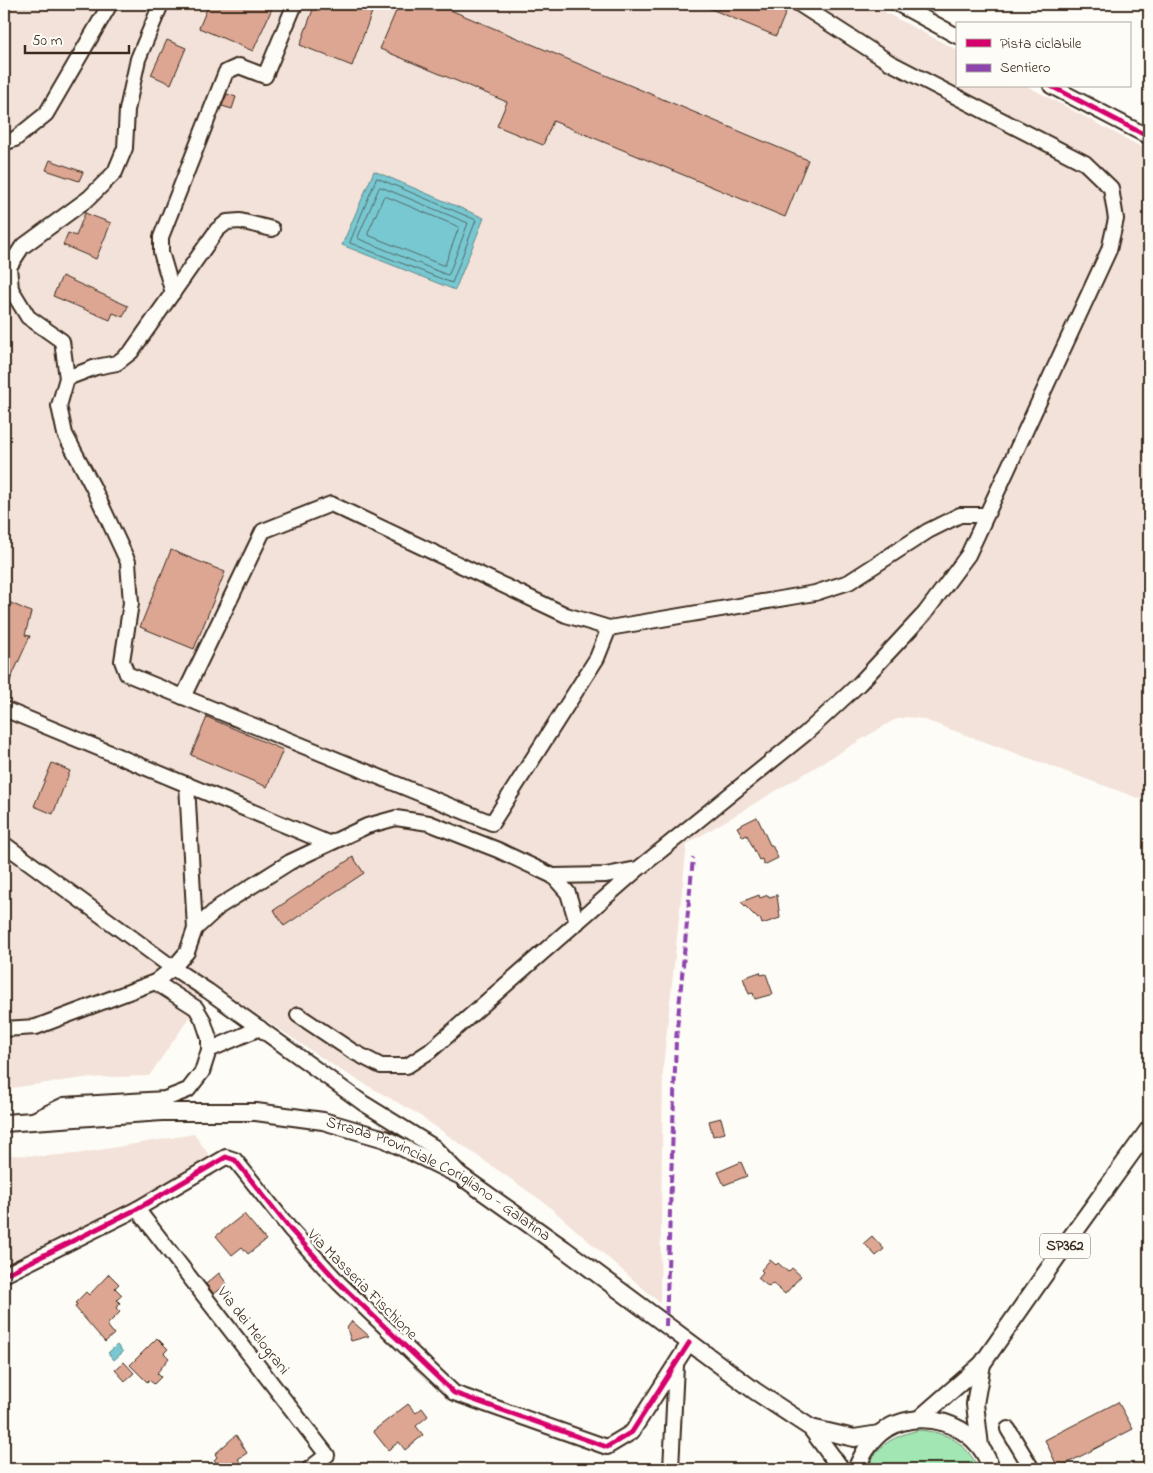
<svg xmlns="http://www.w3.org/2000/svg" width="1153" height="1473" font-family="'Indie Flower',sans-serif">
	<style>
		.built { fill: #f3e2d9 }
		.green { fill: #a1e6b3; stroke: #6e8868 }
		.water { fill: #78c8d2; stroke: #60898a }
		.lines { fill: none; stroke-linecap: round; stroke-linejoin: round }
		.shore { stroke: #536966; stroke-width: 1 }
		.building { fill: #dca692; stroke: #3b2a1e }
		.minor-casing { stroke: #3b2a1e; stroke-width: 18 }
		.major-casing { stroke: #3b2a1e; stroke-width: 20 }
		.minor { stroke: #fdfcf7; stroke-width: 14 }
		.major { stroke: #fdfcf7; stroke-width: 16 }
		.quiet { stroke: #8e44ad; stroke-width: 4; stroke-dasharray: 8 4; stroke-linecap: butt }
		.cycleway-casing { stroke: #fdfcf7; stroke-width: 8 }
		.cycleway { stroke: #d6006c; stroke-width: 5 }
		.labels { text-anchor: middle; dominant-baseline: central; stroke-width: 4.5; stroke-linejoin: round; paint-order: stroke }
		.shield { fill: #fdfcf7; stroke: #75695f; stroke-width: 1 }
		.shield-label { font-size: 15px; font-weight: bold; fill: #3b2a1e }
		.street-label { font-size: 16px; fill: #3b2a1e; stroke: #fdfcf7 }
	</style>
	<rect width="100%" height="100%" fill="#fdfcf7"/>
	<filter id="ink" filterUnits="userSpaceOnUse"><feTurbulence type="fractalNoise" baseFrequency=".02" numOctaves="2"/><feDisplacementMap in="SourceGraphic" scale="10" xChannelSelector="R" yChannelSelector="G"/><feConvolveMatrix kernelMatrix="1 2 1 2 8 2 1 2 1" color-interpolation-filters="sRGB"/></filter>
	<g filter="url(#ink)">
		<g class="built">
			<path d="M4 4H869L957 50V86H1027L1149 151V802L922 719 907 717 894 720 687 844 663 1067 660 1303 545 1203 416 1113 342 1071 212 985 149 1076 83 1078 4 1089Z"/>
			<path d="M194 1134 212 1159 146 1200 4 1270V1155L45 1156 76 1154Z"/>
		</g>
		<path class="green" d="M919 1430C950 1433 965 1442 979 1469H868C876 1444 895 1436 919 1430Z"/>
		<g class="water">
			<path d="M374 171 484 218 455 290 342 245Z"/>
			<path d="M117 1345 123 1352 114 1360 108 1353Z"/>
		</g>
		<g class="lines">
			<g class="shore">
				<path d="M377 178 476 220 452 283 350 243Z"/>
				<path d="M381 187 468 223 449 274 447 275 359 239 358 237 379 188Z"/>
				<path d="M385 196 459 227 445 265H442L368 235V233L383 198Z"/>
			</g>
		</g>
		<g class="building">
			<path d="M209 4H274L253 51 199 28Z"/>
			<path d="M315 4H375L352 66 300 45Z"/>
			<path d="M399 4H436L808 160 785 217 553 121 543 145 497 126 507 102 380 49Z"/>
			<path d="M699 4H781L788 7 776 36Z"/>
			<path d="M167 40 186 48 171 84 151 75Z"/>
			<path d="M227 94 236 97 232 109 222 106Z"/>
			<path d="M50 160 83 172 79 181 46 170Z"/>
			<path d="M85 213 111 223 96 259 63 245 68 233 76 236Z"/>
			<path d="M62 276 128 306 123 317 113 313 110 320 53 296Z"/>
			<path d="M171 550 225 572 194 649 140 627Z"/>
			<path d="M4 600 31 612 25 635 30 636 4 694Z"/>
			<path d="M207 717 283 750 267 787 191 755Z"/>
			<path d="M52 763 70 771 53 814 34 806Z"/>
			<path d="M757 817 770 845H772L778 858 764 865 762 859 759 860 747 835 743 837 737 827Z"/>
			<path d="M353 857 364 873 284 926 274 910Z"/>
			<path d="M759 895 760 898 768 895 769 897 777 895 780 918 762 924 760 918 758 919 741 902Z"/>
			<path d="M760 972 761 975 766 974 773 994 755 999 753 993 749 994 743 978Z"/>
			<path d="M721 1118 725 1133 713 1136 709 1121Z"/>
			<path d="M741 1162 747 1176 724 1185 718 1172Z"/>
			<path d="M244 1214 266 1240 248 1254 242 1247 232 1255 216 1236Z"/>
			<path d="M872 1236 884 1249 876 1256 864 1243Z"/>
			<path d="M770 1260 776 1265 778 1263 788 1272 792 1268 801 1276 785 1294 772 1283 769 1287 758 1278 763 1272 761 1270Z"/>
			<path d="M219 1273 227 1284 214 1294 206 1284Z"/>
			<path d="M109 1274 119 1284 115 1288 122 1295 117 1300 120 1303 116 1308 120 1312 107 1325 114 1334 105 1342 75 1307 77 1304 75 1303 86 1292 89 1295Z"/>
			<path d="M352 1321 369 1336 351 1341 347 1328Z"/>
			<path d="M157 1338 168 1349 164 1353 169 1358 157 1373 161 1377 154 1384 149 1380 147 1382 130 1365Z"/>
			<path d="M124 1362 134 1373 125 1381 115 1370Z"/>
			<path d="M1118 1402 1133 1429 1058 1468 1045 1440Z"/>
			<path d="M408 1404 416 1413 422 1408 428 1416 416 1426 423 1435 405 1450 399 1442 388 1450 373 1431Z"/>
			<path d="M236 1435 247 1453 238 1459 242 1464 234 1469H223L214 1460 217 1457 215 1454Z"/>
		</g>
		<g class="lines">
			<defs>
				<g id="minor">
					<path d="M161 4 138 59 127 110 125 148 115 172 89 198 22 247 9 267 11 289 28 317 62 341 67 378 59 406 65 434 93 487 128 562 131 603 122 661 127 674 492 823 597 658 609 628"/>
					<path d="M898 4 957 36"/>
					<path d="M1051 86 1149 137"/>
					<path d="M4 143 15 139 46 114 110 4"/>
					<path d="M173 293 161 252V237L226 72 239 66 265 76 295 4"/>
					<path d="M67 378 96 367 117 363 131 352 217 230 227 222 240 221 272 229"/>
					<path d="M183 697 263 531 331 504 566 615 609 628 815 593 849 582 928 531 960 515H985"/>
					<path d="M4 709 328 843"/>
					<path d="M187 784 195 929"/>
					<path d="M4 844 173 968 208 991 363 1103 434 1147 459 1173"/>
					<path d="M553 876 606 875 637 869"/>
					<path d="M298 1015 352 1051 381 1066H407L430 1051 638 869 805 734 859 684 925 613 968 555 1109 250 1116 219 1111 188 1085 163 889 62 799 4"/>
					<path d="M4 1029 36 1027 155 982 173 968 187 952 195 929 220 906 290 862 367 826 396 818 429 823 498 850 553 876 568 893 577 923"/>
					<path d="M209 1050 260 1028"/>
					<path d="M33 1120 64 1105 165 1099 188 1090 202 1072 209 1050V1038L203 1020 196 1008 155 982"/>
					<path d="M137 1209 327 1455 309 1469"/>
					<path d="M4 1275 137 1209 226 1157 235 1160 290 1229 339 1283 454 1393 607 1447 632 1432 689 1343"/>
					<path d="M1008 1429 1032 1469"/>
					<path d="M671 1469 676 1365"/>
				</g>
				<g id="major">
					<path id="s1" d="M4 1123 162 1112H256L323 1121 385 1139 461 1176 564 1249 755 1391 811 1428 841 1469"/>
					<path d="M919 1419 982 1364 1066 1244 1149 1129"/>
					<path d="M811 1428 854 1438 879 1434"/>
					<path d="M980 1446 975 1404 982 1364"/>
					<path d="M856 1469C862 1456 868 1444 879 1434 916 1404 978 1422 991 1469"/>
				</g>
			</defs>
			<use href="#minor" class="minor-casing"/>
			<use href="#major" class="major-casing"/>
			<use href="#minor" class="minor"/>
			<use href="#major" class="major"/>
			<path class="quiet" d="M666 1326 676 1040 693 858"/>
			<defs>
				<g id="cycleway">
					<path d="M1051 86 1149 137"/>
					<path d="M4 1275 137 1209 226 1157 235 1160 290 1229 339 1283 454 1393 607 1447 632 1432 689 1343"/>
				</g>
			</defs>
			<use href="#cycleway" class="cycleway-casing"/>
			<use href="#cycleway" class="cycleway"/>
		</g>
	</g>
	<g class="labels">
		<rect class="shield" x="1040" y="1233.5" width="50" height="25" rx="4"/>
		<g class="shield-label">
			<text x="1065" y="1246">SP362</text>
		</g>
		<g class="street-label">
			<text stroke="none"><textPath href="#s1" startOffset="450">Strada Provinciale Corigliano - Galatina</textPath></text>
			<text transform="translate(362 1285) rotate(45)">Via Masseria Fischione</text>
			<text transform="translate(253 1331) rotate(52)">Via dei Melograni</text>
		</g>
	</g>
	<rect width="1153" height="1473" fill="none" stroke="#fdfcf7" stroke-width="20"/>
	<rect x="10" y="10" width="1133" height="1453" fill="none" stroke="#3b2a1e" stroke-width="2" filter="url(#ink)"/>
	<rect x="956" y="22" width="175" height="65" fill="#fdfcf7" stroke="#afa8a0"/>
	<rect x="966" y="39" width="25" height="8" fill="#d6006c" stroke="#afa8a0"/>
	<text x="1000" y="48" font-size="15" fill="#3b2a1e">Pista ciclabile</text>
	<rect x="966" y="64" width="25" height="8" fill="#8e44ad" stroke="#afa8a0"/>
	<text x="1000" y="72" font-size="15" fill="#3b2a1e">Sentiero</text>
	<path d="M25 45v8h104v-8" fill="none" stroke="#3b2a1e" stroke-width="2.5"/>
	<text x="32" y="45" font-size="15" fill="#3b2a1e" stroke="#fdfcf7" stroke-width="4" paint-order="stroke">50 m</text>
</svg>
